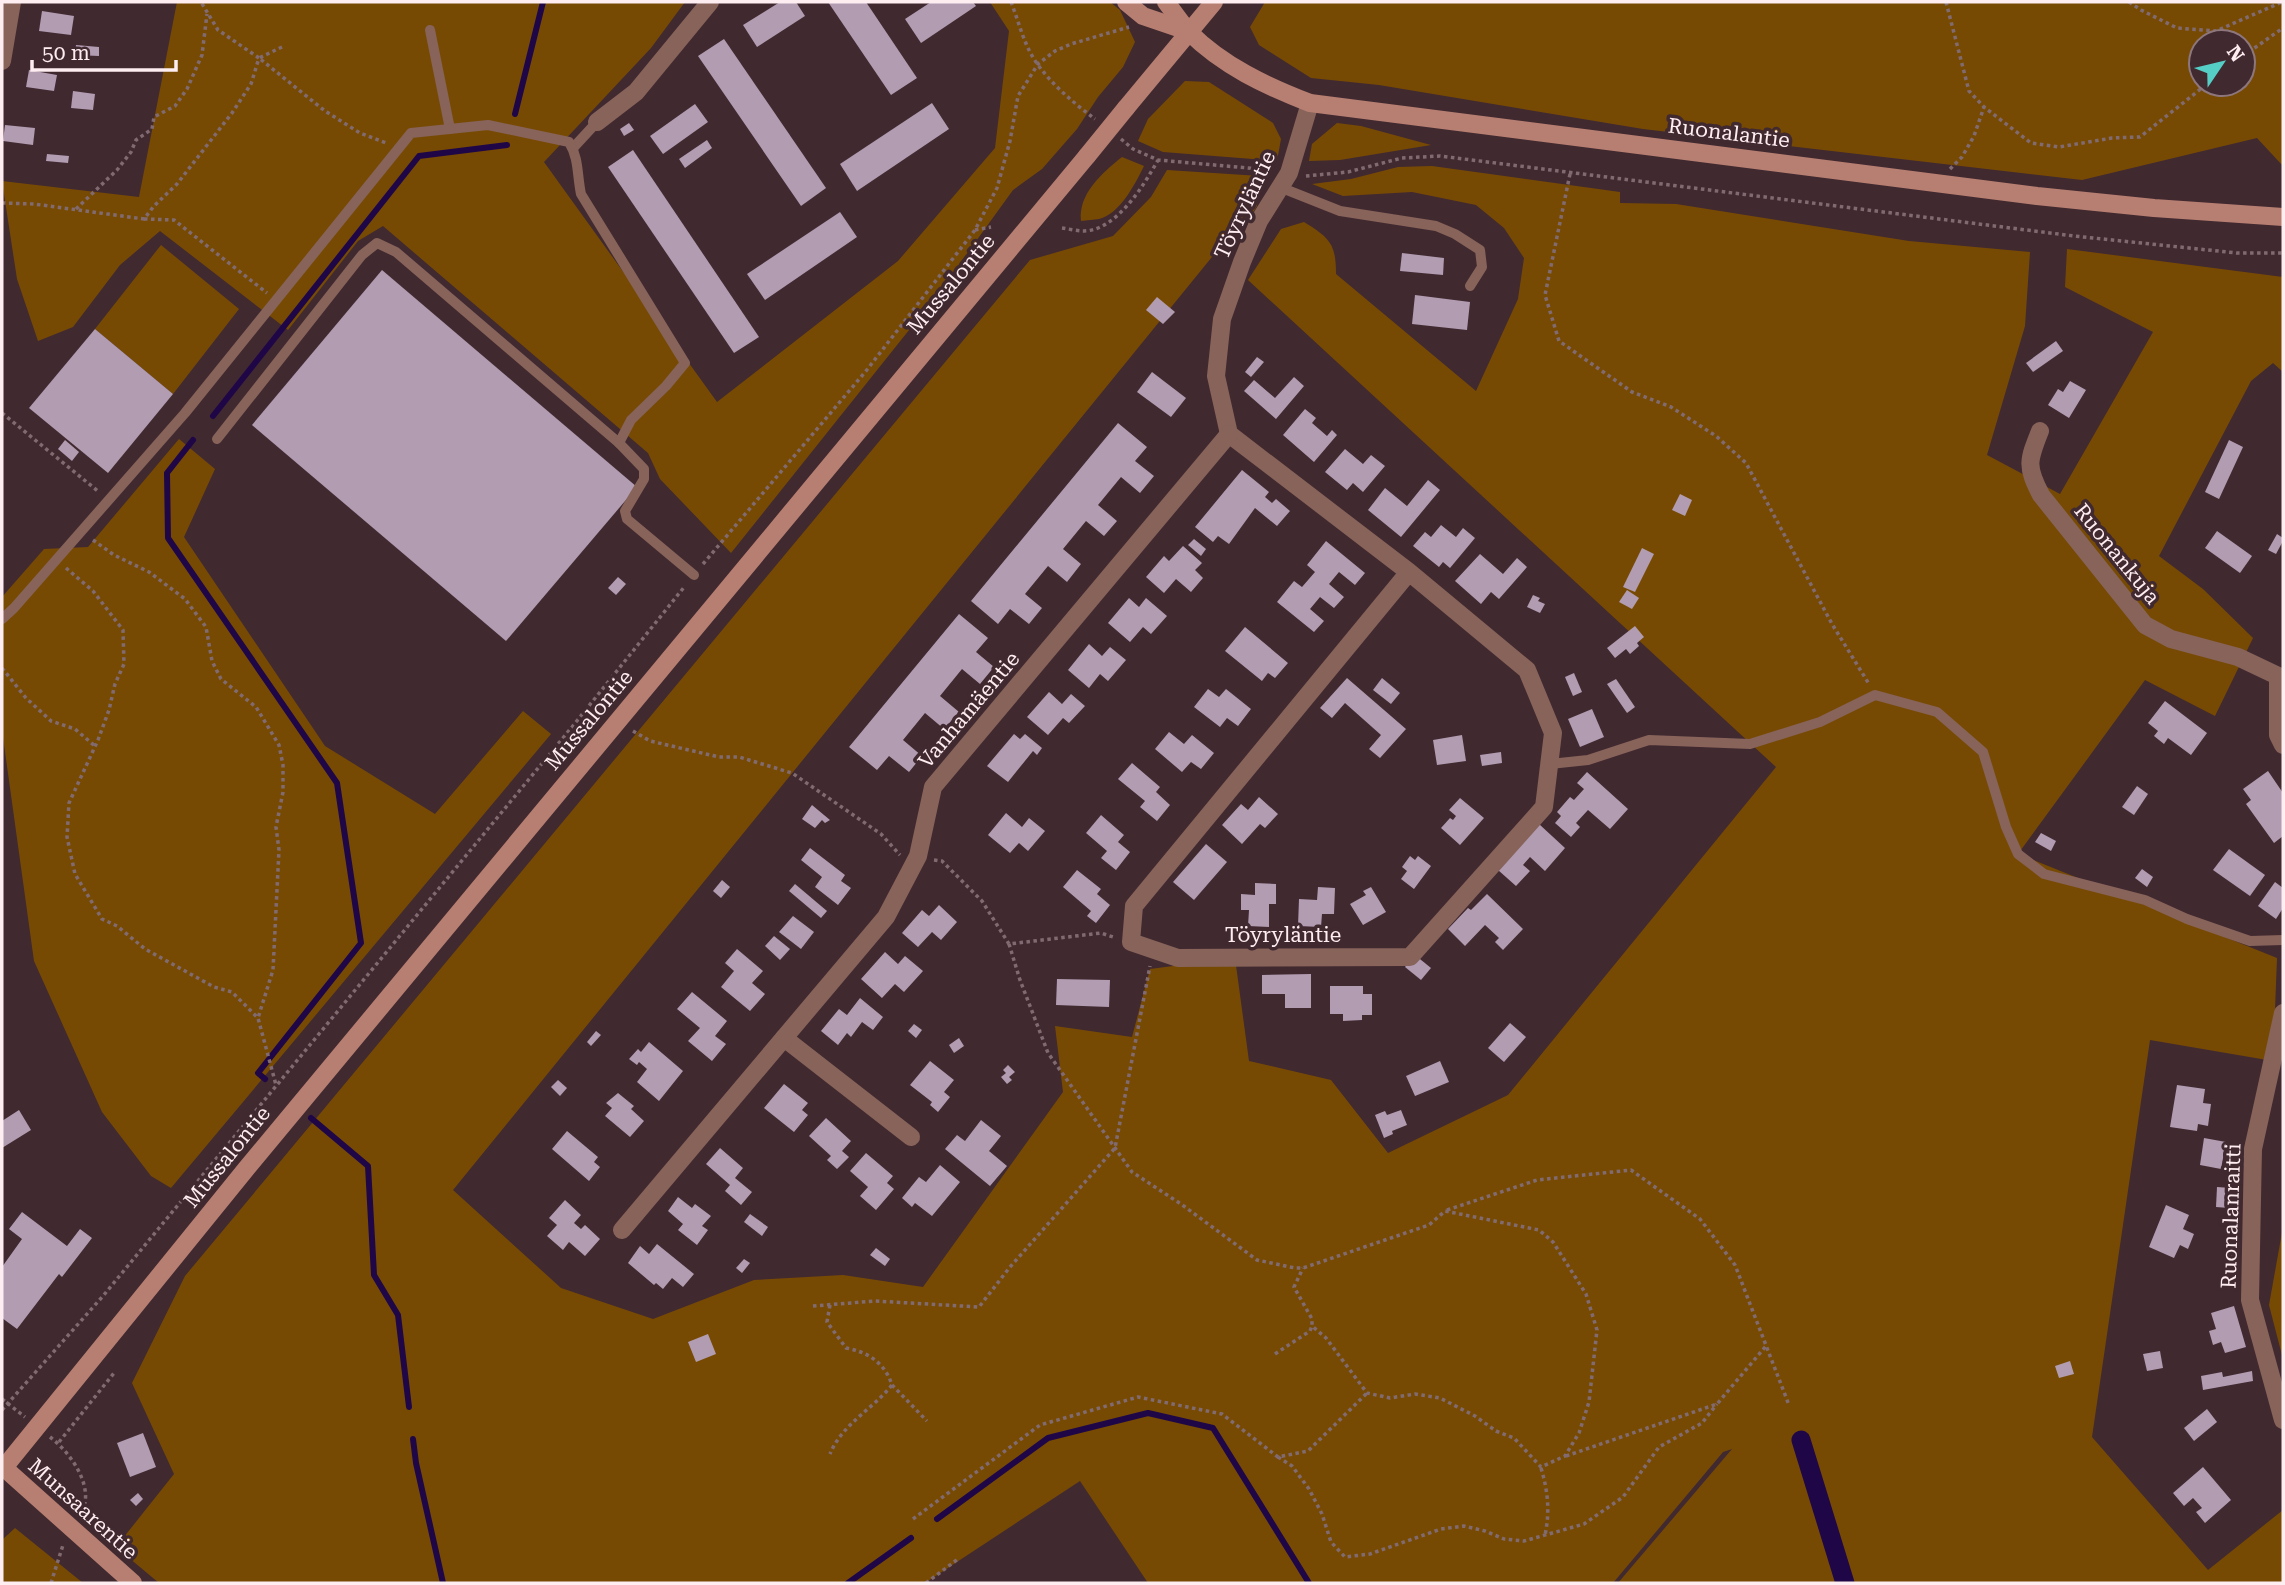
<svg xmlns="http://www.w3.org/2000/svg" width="2285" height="1585" font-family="'Roboto Serif',serif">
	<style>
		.green { fill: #774a04; fill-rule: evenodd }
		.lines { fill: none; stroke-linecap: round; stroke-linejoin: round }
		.stream { stroke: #1f0747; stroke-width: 6 }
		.canal { stroke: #1f0747; stroke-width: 19 }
		.building { fill: #b19cb1 }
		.path { stroke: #816b71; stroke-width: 3.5; stroke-dasharray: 3.5 3.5; stroke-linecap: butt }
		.lane { stroke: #87635a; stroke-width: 10 }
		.street { stroke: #87635a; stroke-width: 18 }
		.secondary { stroke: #b77f71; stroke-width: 18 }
		.secondary-bridge { stroke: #b77f71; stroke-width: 18 }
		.labels { text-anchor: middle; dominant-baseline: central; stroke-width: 7; stroke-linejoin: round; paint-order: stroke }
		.street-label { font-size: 21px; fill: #feedf1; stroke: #412930 }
	</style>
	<rect width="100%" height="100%" fill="#412930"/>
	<g class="green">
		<path d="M177 2H685L651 48 544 162 717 402 898 261 995 148 1009 31 990 2H1110L1120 10 1135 42 1123 67 1098 97 1077 129 1042 169 1013 190 937 295 731 553 660 479 648 453 383 226 358 241 288 330 160 231 120 265 73 327 38 341 17 279 2 181 139 197Z"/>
		<path d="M1265 2H2283V166L2257 138 2082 180 1643 129 1379 85 1311 78 1259 45 1250 27ZM2201 42H2243V84H2201Z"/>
		<path d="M1185 81 1209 82 1273 123 1281 139 1277 161 1163 152 1138 141 1148 119Z"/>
		<path d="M1337 123 1361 126 1431 145 1340 160 1309 161 1312 144Z"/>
		<path d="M1122 157 1144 166C1135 184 1120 214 1099 219 1094 220 1087 220 1081 221 1078 194 1102 173 1122 157Z"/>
		<path d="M1432 166 1620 192V203L1676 204 1909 241 2030 252 2025 326 1987 455 2060 494 2153 332 2065 287 2067 249 2283 277V372L2273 363 2251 381 2159 556 2203 589 2253 638 2215 716 2145 680 2018 854 2277 958 2273 1061 2150 1040 2092 1437 2208 1570 2283 1510V1583H1618L1732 1449 1723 1452 1613 1583H1148L1080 1481 925 1583H159L116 1547 174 1474 132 1383 185 1276 1030 260 1113 236 1151 197 1167 170 1260 176 1257 206 1239 235 1222 256 1216 252 453 1190 561 1288 653 1319 754 1280 843 1275 923 1287 1063 1092 1055 1026 1132 1037 1150 969 1235 958 1249 1061 1331 1080 1388 1153 1508 1095 1776 767 1248 280 1281 229 1304 222C1330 238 1336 244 1336 274L1476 391 1518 299 1524 258 1504 228 1476 205 1412 192 1343 196 1312 184 1351 179 1398 167Z"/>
		<path d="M161 245 239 309 173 394 95 329Z"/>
		<path d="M179 439 215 469 184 537 325 746 435 814 523 711 551 734 171 1188 151 1176 102 1112 34 961 2 730V597L44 549 88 547Z"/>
		<path d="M2283 1227V1359L2269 1305Z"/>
		<path d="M15 1528 83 1583H2V1540Z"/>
	</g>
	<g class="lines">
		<g class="stream">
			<path d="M515 114 543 2"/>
			<path d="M213 416 419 156 507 145"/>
			<path d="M193 440 167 473 168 538 337 783 361 943 258 1073 265 1079"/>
			<path d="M311 1118 368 1166 374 1275 398 1315 409 1407"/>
			<path d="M413 1439 416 1463 443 1583"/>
			<path d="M937 1519 1048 1438 1148 1413 1213 1428 1309 1583"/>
			<path d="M848 1583 911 1538"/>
		</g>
		<path class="canal" d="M1801 1440 1845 1583"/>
	</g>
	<g class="building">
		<path d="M780 2H796L805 16 757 47 743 25Z"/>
		<path d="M828 2H866L917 78 891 95Z"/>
		<path d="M931 2H973L976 6 921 43 905 19Z"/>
		<path d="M42 11 74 16 71 35 39 31Z"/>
		<path d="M724 39 826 188 801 206 698 56Z"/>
		<path d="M76 45 99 47V56L75 55Z"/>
		<path d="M29 70 57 75 54 91 26 87Z"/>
		<path d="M73 91 95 94 93 110 71 108Z"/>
		<path d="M932 103 949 129 857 191 840 164Z"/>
		<path d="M695 104 708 122 663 154 650 136Z"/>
		<path d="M629 123 634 130 624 136 620 129Z"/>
		<path d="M5 125 35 128 33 145 3 141Z"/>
		<path d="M707 140 712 148 685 168 679 159Z"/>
		<path d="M633 150 759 337 734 353 608 167Z"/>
		<path d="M47 154 69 156 68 163 46 161Z"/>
		<path d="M840 212 857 237 765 300 747 274Z"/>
		<path d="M1402 253 1444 258 1443 275 1400 271Z"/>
		<path d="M382 270 637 487 506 641 252 425Z"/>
		<path d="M1415 295 1470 302 1467 330 1412 324Z"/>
		<path d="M1157 297 1175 312 1163 324 1146 310Z"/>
		<path d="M95 329 173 394 108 473 29 408Z"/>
		<path d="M2056 341 2063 351 2033 372 2026 363Z"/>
		<path d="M1257 357 1264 362 1251 377 1245 372Z"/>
		<path d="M1152 372 1186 398 1171 417 1137 392Z"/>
		<path d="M1294 377 1304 386 1276 419 1244 391 1254 380 1275 398Z"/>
		<path d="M2070 381 2086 390 2069 418 2048 405 2058 389 2063 392Z"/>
		<path d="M1305 409 1316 418 1312 423 1327 436 1332 430 1337 435 1314 462 1283 435Z"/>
		<path d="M1118 423 1147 447 1135 461 1154 476 1140 493 1121 477 1098 505 1117 521 1104 536 1086 521 1063 549 1081 564 1067 582 1048 566 1025 594 1042 608 1029 624 1010 609 998 624 971 601Z"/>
		<path d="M65 440 79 452 72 461 58 449Z"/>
		<path d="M2229 440 2243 447 2219 499 2205 492Z"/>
		<path d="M1345 449 1363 464 1371 455 1385 466 1363 492 1353 483 1347 490 1325 472Z"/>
		<path d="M1242 470 1269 492 1265 497 1272 503 1276 499 1290 511 1277 526 1255 508 1229 544 1218 536 1213 542 1195 527Z"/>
		<path d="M1428 480 1440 490 1401 537 1368 510 1385 488 1407 506Z"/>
		<path d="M1680 494 1692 500 1685 516 1672 510Z"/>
		<path d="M1441 525 1456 537 1463 528 1475 538 1450 568 1443 562 1439 567 1413 546 1425 532 1431 537Z"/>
		<path d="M2217 531 2252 556 2240 573 2205 548Z"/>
		<path d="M2277 534 2283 538V541L2276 554 2268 550Z"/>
		<path d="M1194 539 1206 549 1201 556 1188 545Z"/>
		<path d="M1326 541 1365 573 1355 585 1339 572 1329 584 1344 597 1334 608 1320 597 1310 609 1324 621 1314 632 1277 602 1294 581 1302 587 1315 572 1307 565Z"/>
		<path d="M1183 546 1202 563 1195 570 1203 578 1191 592 1176 579 1164 593 1146 577 1164 556 1169 561Z"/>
		<path d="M1642 548 1654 554 1635 592 1623 587Z"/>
		<path d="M1480 554 1503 574 1517 558 1527 567 1499 599 1491 592 1481 604 1455 581Z"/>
		<path d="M618 577 626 584 616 595 608 588Z"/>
		<path d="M1627 590 1639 598 1632 609 1619 602Z"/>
		<path d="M1533 595 1540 598 1538 601 1545 604 1540 613 1527 607Z"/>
		<path d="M1129 598 1139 607 1146 598 1167 616 1151 634 1143 627 1130 642 1108 623Z"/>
		<path d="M959 614 988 638 976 652 994 667 980 684 962 669 940 696 959 712 944 729 925 713 903 740 922 756 909 772 889 756 877 770 849 747Z"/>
		<path d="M1635 626 1644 637 1637 643 1639 646 1630 654 1626 649 1615 658 1607 648Z"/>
		<path d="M1245 627 1288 663 1275 678 1268 673 1262 681 1225 651Z"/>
		<path d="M1089 644 1102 656 1110 647 1126 660 1108 681 1100 674 1089 688 1068 670Z"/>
		<path d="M1574 673 1582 692 1573 696 1565 677Z"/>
		<path d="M1347 678 1406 729 1380 758 1369 749 1381 735 1345 703 1332 718 1320 708Z"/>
		<path d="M1382 678 1400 693 1391 704 1373 690Z"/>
		<path d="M1616 679 1635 707 1627 713 1607 684Z"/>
		<path d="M1208 689 1219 697 1226 689 1251 709 1238 726 1227 718 1220 727 1194 707Z"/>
		<path d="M1049 692 1062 704 1071 694 1085 706 1069 723 1063 718 1048 735 1027 717Z"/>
		<path d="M2165 701 2207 733 2191 755 2168 738 2164 744 2154 736 2158 731 2148 723Z"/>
		<path d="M1592 709 1604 737 1580 747 1568 719Z"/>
		<path d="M1169 732 1184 744 1192 735 1214 753 1201 769 1191 762 1182 772 1155 749Z"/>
		<path d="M1014 734 1020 739 1025 734 1042 748 1037 755 1033 751 1008 782 987 766Z"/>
		<path d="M1462 735 1466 761 1437 765 1433 740Z"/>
		<path d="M1501 752 1502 763 1482 766 1480 755Z"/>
		<path d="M1132 763 1160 787 1156 792 1170 805 1157 821 1140 807 1145 801 1118 779Z"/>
		<path d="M2268 771 2283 793V836L2274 843 2246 804 2251 800 2243 789Z"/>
		<path d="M1587 772 1628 809 1610 829 1588 810 1576 823 1580 827 1571 837 1555 823 1561 816 1557 812 1570 797 1574 800 1584 789 1577 783Z"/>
		<path d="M2137 786 2148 794 2134 815 2122 807Z"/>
		<path d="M1259 797 1278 814 1265 828 1260 824 1242 844 1222 825 1241 804 1248 810Z"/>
		<path d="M1460 798 1484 818 1460 845 1441 828 1450 818 1453 820 1456 816 1449 810Z"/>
		<path d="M812 805 830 820 825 823 822 820 815 828 802 819Z"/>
		<path d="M1006 813 1022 827 1029 818 1045 831 1028 851 1019 843 1010 853 988 835Z"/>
		<path d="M1101 815 1124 835 1118 842 1130 852 1116 870 1101 858 1107 851 1086 833Z"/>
		<path d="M1539 824 1565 848 1545 871 1530 857 1523 865 1530 871 1516 886 1498 870Z"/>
		<path d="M2041 833 2056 841 2051 851 2035 842Z"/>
		<path d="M1206 844 1227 862 1194 900 1173 882Z"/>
		<path d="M810 848 845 875 841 881 851 888 838 905 815 887 822 877 801 860Z"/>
		<path d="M2229 849 2265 875 2250 896 2213 870Z"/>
		<path d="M1410 856 1415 860 1418 856 1431 866 1414 889 1401 879 1407 871 1402 867Z"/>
		<path d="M2142 869 2153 877 2147 887 2135 878Z"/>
		<path d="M1077 870 1101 889 1097 894 1110 905 1096 923 1087 916 1091 911 1063 887Z"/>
		<path d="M722 880 730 887 721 898 713 891Z"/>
		<path d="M2275 882 2283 888V908L2276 919 2258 906Z"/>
		<path d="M1255 883 1276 884V904H1269V927L1248 926 1249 910H1241V894L1255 895Z"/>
		<path d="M795 884 827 911 821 918 789 891Z"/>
		<path d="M1318 887 1335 888 1334 914H1322L1321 927 1298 926 1299 899 1317 900Z"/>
		<path d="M1371 887 1386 912 1363 925 1350 904 1366 895 1363 891Z"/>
		<path d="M1487 894 1523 929 1503 950 1495 942 1499 938 1485 925 1465 946 1448 929 1468 908 1471 910Z"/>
		<path d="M939 905 957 922 941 940 932 932 918 947 902 933 922 910 929 916Z"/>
		<path d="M793 916 814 932 801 949 779 932Z"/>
		<path d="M774 936 790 949 780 960 765 946Z"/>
		<path d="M737 949 763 971 752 983 765 994 750 1011 721 987 734 971 725 963Z"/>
		<path d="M885 952 898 964 905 956 923 971 904 992 895 984 882 998 861 979Z"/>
		<path d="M1415 955 1431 968 1421 980 1405 967Z"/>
		<path d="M1311 974V1008H1285V994H1262V975Z"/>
		<path d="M1057 979 1110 980 1109 1007 1056 1005Z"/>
		<path d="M1330 986H1363V994H1372V1015H1362V1020L1343 1021V1014H1330Z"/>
		<path d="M692 992 727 1021 715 1036 726 1044 712 1061 688 1041 700 1028 677 1009Z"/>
		<path d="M860 998 883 1017 873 1030 862 1022 851 1037 847 1033 838 1045 821 1031 839 1009 847 1015Z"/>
		<path d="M1510 1023 1526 1037 1504 1062 1488 1048Z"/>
		<path d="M914 1024 922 1030 916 1038 908 1031Z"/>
		<path d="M596 1031 601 1035 591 1046 587 1042Z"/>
		<path d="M959 1038 964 1046 954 1053 949 1045Z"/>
		<path d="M649 1042 683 1071 659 1101 637 1082 647 1069 639 1062 637 1065 629 1059 638 1049 641 1052Z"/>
		<path d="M930 1061 954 1080 944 1092 950 1097 938 1112 930 1105 932 1102 910 1085Z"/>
		<path d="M1440 1061 1449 1082 1415 1096 1406 1076Z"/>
		<path d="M1008 1065 1015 1072 1009 1077 1012 1080 1007 1084 1001 1077 1006 1073 1003 1070Z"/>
		<path d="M558 1080 567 1088 560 1096 551 1087Z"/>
		<path d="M784 1084 808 1103 802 1110 808 1115 794 1132 764 1108Z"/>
		<path d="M2177 1085 2205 1089 2203 1103 2211 1104 2208 1126 2198 1124 2197 1131 2170 1127Z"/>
		<path d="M618 1093 634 1106 631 1109 644 1121 630 1137 605 1116 612 1108 606 1103Z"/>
		<path d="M19 1110 31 1130 2 1148V1121Z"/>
		<path d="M1401 1110 1407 1125 1392 1131 1393 1134 1384 1138 1375 1115 1385 1111 1387 1115Z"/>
		<path d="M826 1118 851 1141 842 1151 849 1157 837 1169 827 1160 831 1156 809 1136Z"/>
		<path d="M981 1120 1001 1136 989 1151 1007 1166 990 1186 945 1149 957 1135 965 1141Z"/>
		<path d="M567 1131 598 1157 594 1162 600 1167 589 1181 552 1149Z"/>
		<path d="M2204 1138 2226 1142 2221 1169 2200 1165Z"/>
		<path d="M720 1148 743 1168 735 1178 752 1192 741 1205 725 1191 730 1185 706 1164Z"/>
		<path d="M866 1153 893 1176 887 1183 894 1189 876 1210 860 1196 868 1187 850 1171Z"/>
		<path d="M940 1165 960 1182 932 1216 915 1203 912 1207 902 1198 919 1177 926 1182Z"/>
		<path d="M2217 1187 2231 1188 2229 1208 2216 1207Z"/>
		<path d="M678 1197 692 1208 695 1204 711 1216 702 1226 708 1230 697 1245 678 1230 683 1224 668 1211Z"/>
		<path d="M565 1200 581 1215 574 1223 581 1229 585 1225 600 1239 585 1256 569 1242 563 1250 547 1236 557 1225 549 1218Z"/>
		<path d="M2166 1205 2189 1215 2183 1229 2194 1234 2188 1249 2180 1245 2174 1258 2149 1247Z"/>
		<path d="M22 1212 67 1246 80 1229 92 1238 62 1277 59 1274 17 1329 2 1318V1267L22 1239 9 1229Z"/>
		<path d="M750 1214 768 1227 762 1236 744 1222Z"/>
		<path d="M2227 1235 2240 1237 2237 1277 2223 1276Z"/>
		<path d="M657 1244 694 1274 683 1287 672 1278 663 1289 656 1283 654 1285 628 1263 640 1246 649 1254Z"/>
		<path d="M876 1248 890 1259 885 1266 870 1255Z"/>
		<path d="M744 1259 750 1263 742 1273 736 1268Z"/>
		<path d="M2234 1306 2246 1347 2225 1353 2221 1342 2213 1345 2209 1331 2216 1329 2211 1313Z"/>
		<path d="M708 1334 716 1354 696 1362 688 1342Z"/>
		<path d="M2160 1351 2163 1368 2147 1371 2143 1354Z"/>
		<path d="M2070 1361 2074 1374 2059 1378 2055 1366Z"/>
		<path d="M2252 1371 2253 1381 2203 1390 2201 1376 2222 1372 2223 1377Z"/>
		<path d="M2207 1409 2217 1422 2194 1441 2184 1428Z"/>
		<path d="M143 1433 156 1467 130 1477 117 1443Z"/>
		<path d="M2203 1467 2231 1500 2205 1523 2196 1512 2202 1508 2193 1498 2184 1506 2173 1493Z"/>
		<path d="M138 1493 143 1499 136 1506 130 1500Z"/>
	</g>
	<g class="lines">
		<g class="path">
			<path d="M1011 2C1017 17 1021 33 1028 48 1041 76 1071 101 1095 119"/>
			<path d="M1946 2 1969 91 1984 107 2031 143 2059 147 2112 138 2140 137 2207 84"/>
			<path d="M2129 2 2141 10 2177 28 2216 31 2282 2"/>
			<path d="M282 47 259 58 325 111 360 133 386 143"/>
			<path d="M2243 56 2283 28"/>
			<path d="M1121 139 1133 149 1158 160 1271 170"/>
			<path d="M1950 169 1962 157 1974 136 1984 107"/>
			<path d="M1570 174 1545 295 1559 341 1632 392 1671 407 1716 436 1746 463 1832 624 1869 684"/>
			<path d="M1306 176 1348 172 1402 158 1440 156 2074 236 2237 253H2283"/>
			<path d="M2 203 34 204 144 219 154 206 177 184 232 113 251 84 259 58 218 30 201 2"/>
			<path d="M76 209 117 170 131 152 136 140 152 129 154 117 175 106 187 89 202 55 207 14"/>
			<path d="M144 219 174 220 267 293"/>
			<path d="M1062 228C1069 229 1077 231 1084 231 1117 230 1144 185 1158 160"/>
			<path d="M975 230 991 227"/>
			<path d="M2 413 99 492"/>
			<path d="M93 540 114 555 149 572 185 599 206 627 212 661 221 679 256 707 279 745 283 765V792L276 827 279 850 273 970 258 1018"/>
			<path d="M703 564 866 371 975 230 997 188 1010 141 1018 96 1038 64 1055 51 1071 44 1129 27"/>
			<path d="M66 568 93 591 123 630 124 664 115 684 109 710 98 740 69 803 67 837 75 874 102 919 117 926 145 949 214 987 232 992 258 1018 276 1085"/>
			<path d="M2 668 26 698 51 721 75 729 95 746"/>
			<path d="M633 731 650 741 719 757H739L792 773 881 834 900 855"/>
			<path d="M934 860 942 861 982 901 1009 944 1101 933 1116 938"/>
			<path d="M1009 944 1020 980 1048 1053 1132 1172 1181 1204 1257 1260 1295 1268H1303L1429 1225 1445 1211 1539 1230 1553 1242 1586 1294 1597 1330 1589 1402 1579 1433 1565 1456 1541 1467 1514 1438 1496 1431 1475 1416 1440 1398 1415 1394 1390 1398 1367 1393 1326 1338 1312 1326V1319L1294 1287 1303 1268"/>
			<path d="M1447 1210 1537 1180 1631 1170 1700 1219 1735 1265 1789 1405"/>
			<path d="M830 1305 827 1322 846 1348C868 1352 885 1363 892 1385 873 1409 842 1424 830 1454"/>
			<path d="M813 1306 875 1301 979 1307 1010 1267 1115 1148 1150 966"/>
			<path d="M1275 1354 1310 1331 1312 1326"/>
			<path d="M892 1385 927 1421"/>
			<path d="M2 1399 25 1417"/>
			<path d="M2 1410 103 1296 572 727 685 586"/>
			<path d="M50 1437C71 1453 96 1488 81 1514"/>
			<path d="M59 1442 114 1373"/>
			<path d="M1566 1456 1717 1404 1766 1346"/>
			<path d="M1278 1457 1292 1466 1309 1489 1322 1514 1331 1542 1345 1557 1370 1554 1441 1529 1464 1526 1485 1531 1504 1539 1524 1541 1584 1524 1623 1497 1659 1447 1702 1423 1717 1404"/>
			<path d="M1541 1468C1548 1491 1550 1512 1545 1535"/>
			<path d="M913 1519 1040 1425 1138 1397 1222 1414 1278 1457 1308 1451 1367 1393"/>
			<path d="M51 1583 63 1545"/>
			<path d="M926 1583 958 1559"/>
		</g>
		<g class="lane">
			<path d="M430 30 450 129"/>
			<path d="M573 148 597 122"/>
			<path d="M1282 188 1340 211 1436 226 1455 234 1480 250 1482 267 1470 286"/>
			<path d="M217 439 362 255 377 243 396 252 619 443"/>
			<path d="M2 619 14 608 185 413 411 133 488 125 569 142C579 158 577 175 581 194L685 363 666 386 631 420 619 443 644 469V479L625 511 627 519 694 575"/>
			<path d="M1550 764 1588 760 1649 740 1750 744 1820 722 1875 695 1937 712 1983 752 2006 827 2018 854 2044 874 2145 900 2187 919 2250 941 2283 940"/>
		</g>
		<g class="street">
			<path d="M2 61 12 2"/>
			<path d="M1310 103 1289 173 1259 221 1242 262 1222 319 1216 376 1229 434 1409 572 1527 670 1553 733 1544 807 1410 957 1178 958 1131 942 1134 906 1409 572"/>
			<path d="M597 122 636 92 710 2"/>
			<path d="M2040 431C2028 461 2026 466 2041 495L2145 625 2171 639 2238 657 2278 676V735L2283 745"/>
			<path d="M2283 1013 2253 1149 2250 1300 2283 1420"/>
			<path d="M784 1038 911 1137"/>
			<path d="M622 1230 886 917 918 856 933 787 1229 434"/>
		</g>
		<g class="secondary">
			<path d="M1126 2 1143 16 1190 32"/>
			<path d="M1166 2C1173 11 1181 23 1189 32 1223 66 1266 86 1310 103L2037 196 2154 208 2283 217"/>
			<path d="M1126 108 1214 2"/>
			<path d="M2 1466 133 1583"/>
			<path d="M2 1470 246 1169 1087 156"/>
		</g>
		<path class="secondary-bridge" d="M1087 156 1126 108"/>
	</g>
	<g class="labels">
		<g class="street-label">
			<text transform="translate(1729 133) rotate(7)">Ruonalantie</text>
			<text transform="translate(1245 205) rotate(-65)">Töyryläntie</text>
			<text transform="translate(951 284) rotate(-50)">Mussalontie</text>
			<text transform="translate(2117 554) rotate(51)">Ruonankuja</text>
			<text transform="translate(969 710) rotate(-50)">Vanhamäentie</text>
			<text transform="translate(589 720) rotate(-50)">Mussalontie</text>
			<text x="1283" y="935">Töyryläntie</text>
			<text transform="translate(227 1157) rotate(-51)">Mussalontie</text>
			<text transform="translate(2231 1216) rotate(-88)">Ruonalanraitti</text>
			<text transform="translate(83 1509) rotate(42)">Munsaarentie</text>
		</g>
	</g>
	<rect width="2285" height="1585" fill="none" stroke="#feedf1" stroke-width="7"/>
	<g transform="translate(2222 63) rotate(55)"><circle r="33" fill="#412930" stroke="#8d777d" stroke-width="2"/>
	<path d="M0-5L12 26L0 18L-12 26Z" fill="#55cec5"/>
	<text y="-10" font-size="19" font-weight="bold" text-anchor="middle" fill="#feedf1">N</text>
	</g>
	<path d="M32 60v10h144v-10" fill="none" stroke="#feedf1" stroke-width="3.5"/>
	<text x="42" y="60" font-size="21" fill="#feedf1" stroke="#412930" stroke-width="5" paint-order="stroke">50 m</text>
</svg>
